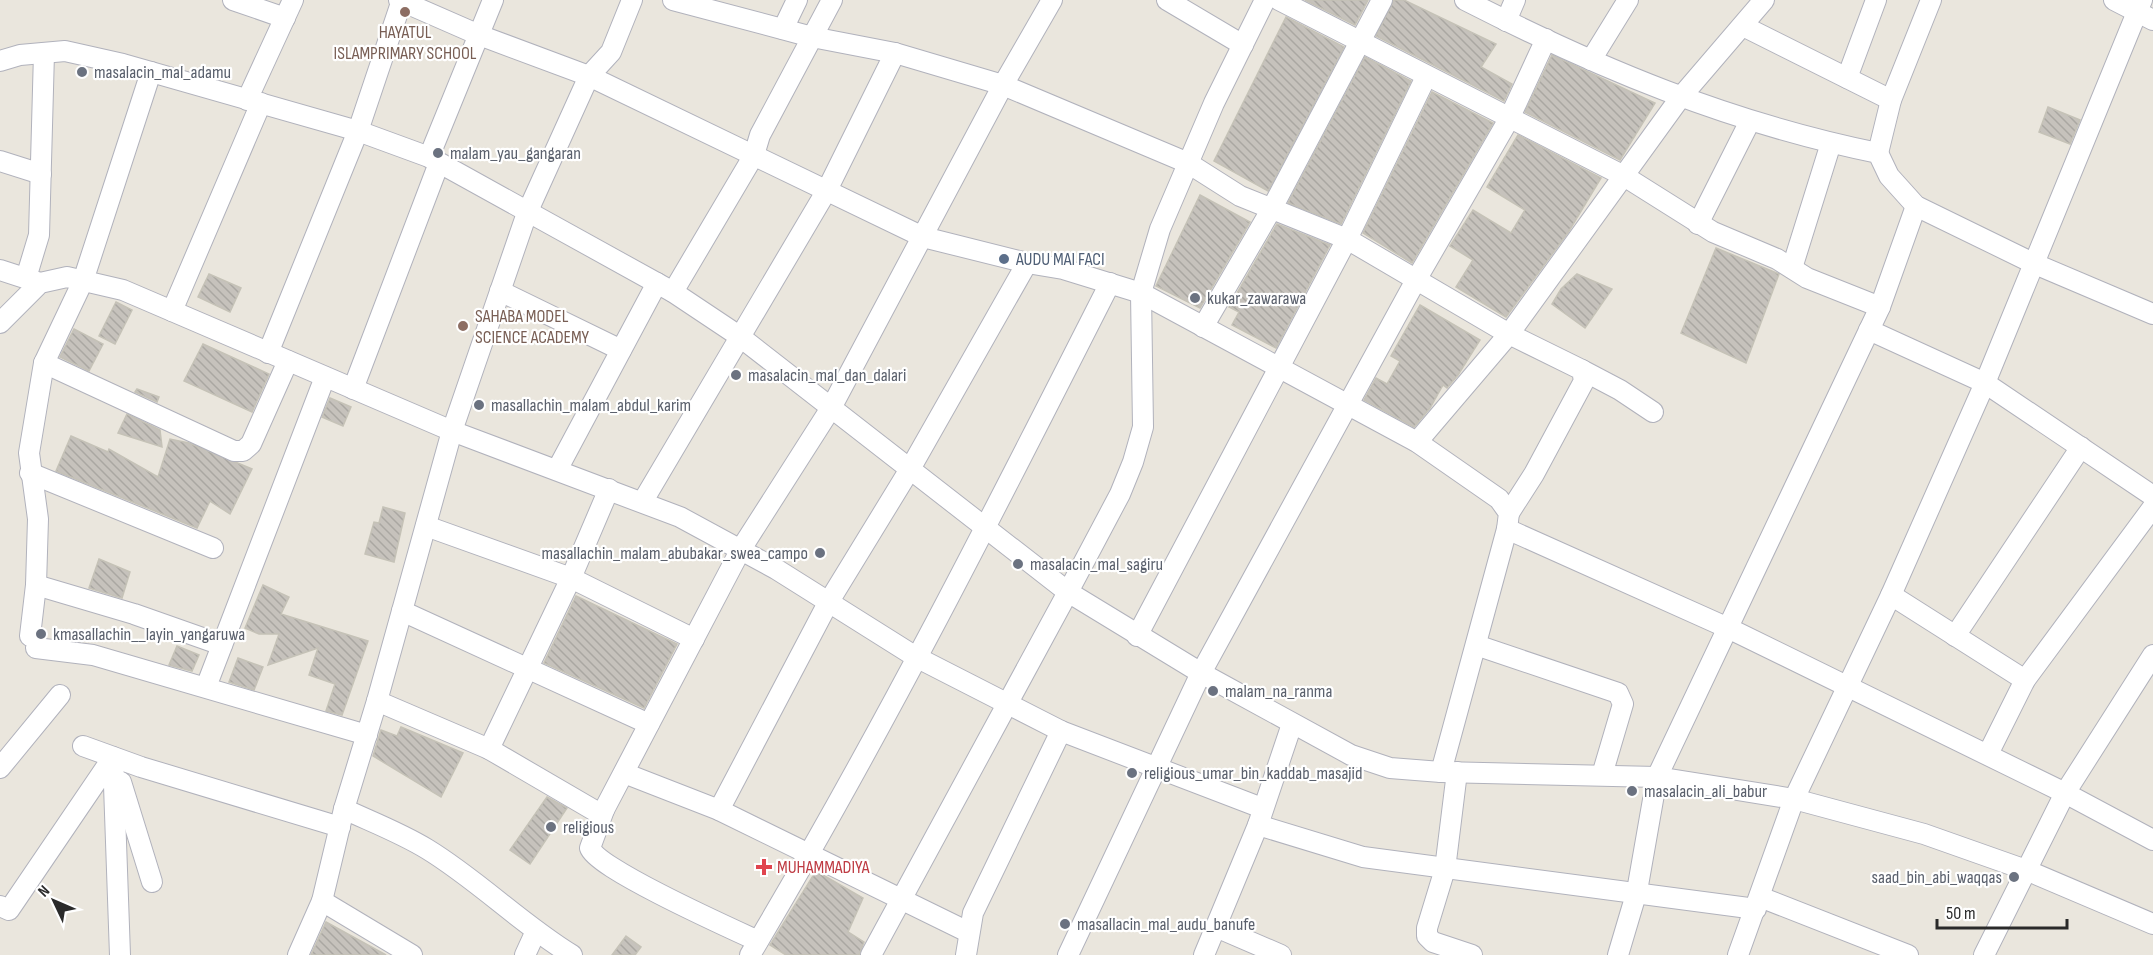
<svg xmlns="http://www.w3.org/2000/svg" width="2153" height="955" font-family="'Sofia Sans Condensed',sans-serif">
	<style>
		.building { fill: url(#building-back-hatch); stroke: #c5c2b7; stroke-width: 1.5 }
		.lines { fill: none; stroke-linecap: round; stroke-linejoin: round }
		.street-casing { stroke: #b1b2bc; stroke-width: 22 }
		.street { stroke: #fff; stroke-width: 20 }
		.education-dot { fill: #8d6e63; stroke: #fff; stroke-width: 2 }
		.worship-dot { fill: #6b7280; stroke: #fff; stroke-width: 2 }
		.service-dot { fill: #5c6f8a; stroke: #fff; stroke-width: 2 }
		.health-dot { fill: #e0444e; stroke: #fff; stroke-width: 2 }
		.labels { text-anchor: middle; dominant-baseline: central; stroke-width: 4.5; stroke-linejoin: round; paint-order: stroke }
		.education-label { font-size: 18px; fill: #785e54; stroke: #fff }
		.worship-label { font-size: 18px; fill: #5b616d; stroke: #fff; text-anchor: start }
		.service-label { font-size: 18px; fill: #4e5e75; stroke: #fff; text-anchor: start }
		.health-label { font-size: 18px; fill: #be3a42; stroke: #fff; text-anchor: start }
	</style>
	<defs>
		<pattern id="building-back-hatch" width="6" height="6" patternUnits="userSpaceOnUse" patternTransform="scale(1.5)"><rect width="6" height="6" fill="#c6c2bc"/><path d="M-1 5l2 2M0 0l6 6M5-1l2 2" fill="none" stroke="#aaa7a2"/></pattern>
	</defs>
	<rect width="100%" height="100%" fill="#eae6dd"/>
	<g class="building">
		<path d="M1305 0H1368L1355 25Z"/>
		<path d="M1394 0H1404L1496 44 1481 67 1512 84 1504 101 1376 36Z"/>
		<path d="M1286 17 1344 47 1268 191 1214 161Z"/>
		<path d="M1552 55 1655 103 1620 160 1525 112Z"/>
		<path d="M1365 57 1411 81 1341 224 1288 203Z"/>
		<path d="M1432 92 1493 123 1412 263 1363 233Z"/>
		<path d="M2048 107 2080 120 2070 144 2039 132Z"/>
		<path d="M1518 135 1601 178 1569 231 1506 317 1456 287 1473 260 1450 246 1473 210 1511 233 1525 210 1487 187Z"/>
		<path d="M1200 195 1250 222 1200 308 1156 286Z"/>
		<path d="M1277 224 1330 245 1276 348 1232 325 1239 312 1229 307Z"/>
		<path d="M1716 248 1779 274 1746 363 1681 333Z"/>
		<path d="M209 274 241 288 230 312 198 297Z"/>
		<path d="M1577 274 1612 289 1585 328 1552 304 1561 289Z"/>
		<path d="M116 302 132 310 115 344 99 336Z"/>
		<path d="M1420 305 1480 340 1458 375 1447 388 1443 385 1430 408 1414 427 1364 400 1376 378 1387 384 1400 361 1391 356Z"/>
		<path d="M74 329 103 344 89 371 60 357Z"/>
		<path d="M203 344 269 374 252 412 184 381Z"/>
		<path d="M137 389 159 397 157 402 135 392Z"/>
		<path d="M330 398 351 407 343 426 322 417Z"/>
		<path d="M127 414 160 430 162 447 118 433Z"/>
		<path d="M71 436 108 452 109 449 158 477 170 439 189 443 252 469 230 514 210 501 197 528 56 471Z"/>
		<path d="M383 507 405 513 394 562 365 554 374 522 379 523Z"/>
		<path d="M99 559 130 572 122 598 89 588Z"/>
		<path d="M263 585 289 597 281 614 368 641 342 715 326 711 335 684 309 675 318 648 268 665 279 634H259L245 628Z"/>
		<path d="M576 596 677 644 644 708 544 663Z"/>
		<path d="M177 646 199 655 192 671 169 665Z"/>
		<path d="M238 658 263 667 254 690 229 682Z"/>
		<path d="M401 727 463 753 441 797 373 756 381 730 397 736Z"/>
		<path d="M547 797 567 808 530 864 510 850Z"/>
		<path d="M816 871 863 898 848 932 864 942 859 955H786L770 945Z"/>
		<path d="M326 922 386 955H311Z"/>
		<path d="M626 936 641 947 635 955H612Z"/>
	</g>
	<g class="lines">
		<defs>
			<g id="street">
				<path d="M233 0 285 18"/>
				<path d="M399 0 479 35 589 76 923 237 1027 263 1063 269 1141 293 1417 442 1499 499 1509 513 1507 529 1441 772"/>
				<path d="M673 0 812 37 895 53 1003 85 1188 163 1240 196 1347 239 1509 334 1582 370 1584 381 1534 474 1509 513"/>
				<path d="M1167 0 1243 45"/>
				<path d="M1279 0 1624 176 1713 232 1777 259 1807 278 1880 307"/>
				<path d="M1465 0C1598 68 1730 123 1878 153L1889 176 1916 206 2035 264 2153 314"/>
				<path d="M2114 0 2153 20"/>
				<path d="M1506 21 1515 0"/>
				<path d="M1743 26 1891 100"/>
				<path d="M783 29 797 0"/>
				<path d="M1591 60 1628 0"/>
				<path d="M0 61 20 55 65 51 123 64 358 131 429 157 673 292 739 336 1068 592 1201 673 1351 755 1390 768 1441 772 1657 777 1794 799 1924 834 2026 870 2153 924"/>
				<path d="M1847 78 1876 0"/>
				<path d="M247 100 293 0"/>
				<path d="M1878 153 1891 100 1931 0"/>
				<path d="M429 157 493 0"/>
				<path d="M0 161 41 174"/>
				<path d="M1698 224 1750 121"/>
				<path d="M1792 268 1831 143"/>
				<path d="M0 270 37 282"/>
				<path d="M26 278 39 235 44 53"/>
				<path d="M500 291 621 350"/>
				<path d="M673 292 754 155 760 135 832 0"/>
				<path d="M172 311 261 103"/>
				<path d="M0 323 40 283 67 277 123 290 452 431 680 517 776 569 916 657 1008 704 1061 731 1262 808"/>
				<path d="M1203 327 1271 210 1382 0"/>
				<path d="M1869 330 1985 383 2153 496"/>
				<path d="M268 353 358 131 402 0"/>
				<path d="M44 363 234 451H243L251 444 288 361"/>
				<path d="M1582 370 1620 390 1653 412"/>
				<path d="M353 389 439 163"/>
				<path d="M1417 442 1509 334 1680 98 1764 0"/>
				<path d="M557 470 657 283"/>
				<path d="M30 473 213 548"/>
				<path d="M643 501 827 190 895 53"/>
				<path d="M426 526 571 578 694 639"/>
				<path d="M1507 529 1728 628 2065 793 2153 840"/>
				<path d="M36 585 134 614 222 645"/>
				<path d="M1891 595 2025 680"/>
				<path d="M402 611 649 724"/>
				<path d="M30 636 36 585 38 519 29 453 44 363 83 281 151 72"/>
				<path d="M1137 636 1347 239 1426 77"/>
				<path d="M1955 636 2081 447"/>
				<path d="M1476 645 1618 693 1623 704 1602 775"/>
				<path d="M36 648 93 655 367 735"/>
				<path d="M206 687 325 377"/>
				<path d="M377 701 489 749 597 812 604 810 741 549 831 408 1003 85 1052 0"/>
				<path d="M83 746 141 767 340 827"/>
				<path d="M489 749 571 578 609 489"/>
				<path d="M1988 754 2025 680 2153 507"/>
				<path d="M0 768 60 695"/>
				<path d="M1457 772 1445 869 1427 928V936L1433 942 1472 955"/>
				<path d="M624 773 719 810 968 932"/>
				<path d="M121 782 152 882"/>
				<path d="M344 809C372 822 401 833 427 849 478 880 521 924 572 955"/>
				<path d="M604 810 590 848C596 868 732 929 758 941"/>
				<path d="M719 810 828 603 910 469 1027 263"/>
				<path d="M1258 825 1363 857 1756 909"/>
				<path d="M1760 897 1908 955"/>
				<path d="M322 901 412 955"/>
				<path d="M0 906 9 910 113 757 120 955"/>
				<path d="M1216 927 1281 955"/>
				<path d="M298 955 322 901 344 809 377 701 452 431 527 213 589 76 611 52 632 0"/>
				<path d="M525 955 536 931"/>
				<path d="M750 955C880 737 995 510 1110 283"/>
				<path d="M871 955 1068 592 1120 494 1133 462 1143 427 1141 293 1160 229 1214 103 1265 0"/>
				<path d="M966 955 973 913 1061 731"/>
				<path d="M1068 955 1201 673 1416 280 1509 119 1546 39"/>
				<path d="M1204 955 1258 825 1292 724"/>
				<path d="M1618 955 1637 891 1657 777 1880 307 1916 206"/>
				<path d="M1738 955 1794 799 1891 595 1985 383 2142 0"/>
				<path d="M1984 955 2065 793 2153 655"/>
			</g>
		</defs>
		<use href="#street" class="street-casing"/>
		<use href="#street" class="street"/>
	</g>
	<g class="education-dot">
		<circle cx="405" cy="12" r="6"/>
		<circle cx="463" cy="326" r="6"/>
	</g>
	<g class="worship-dot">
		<circle cx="82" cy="72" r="6"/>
		<circle cx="438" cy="153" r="6"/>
		<circle cx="1195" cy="298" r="6"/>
		<circle cx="736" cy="375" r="6"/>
		<circle cx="479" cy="405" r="6"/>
		<circle cx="820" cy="553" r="6"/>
		<circle cx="1018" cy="564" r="6"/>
		<circle cx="41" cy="634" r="6"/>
		<circle cx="1213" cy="691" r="6"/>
		<circle cx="1132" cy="773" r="6"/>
		<circle cx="1632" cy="791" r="6"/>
		<circle cx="551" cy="827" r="6"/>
		<circle cx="2014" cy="877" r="6"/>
		<circle cx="1065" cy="924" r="6"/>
	</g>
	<circle class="service-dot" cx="1004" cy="259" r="6"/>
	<path class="health-dot" d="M761 858h6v6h6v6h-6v6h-6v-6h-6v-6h6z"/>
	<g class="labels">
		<g class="education-label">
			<text x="405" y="32">HAYATUL<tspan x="405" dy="21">ISLAMPRIMARY SCHOOL</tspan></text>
			<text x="475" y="316" text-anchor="start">SAHABA MODEL<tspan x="475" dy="21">SCIENCE ACADEMY</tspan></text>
		</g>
		<g class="worship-label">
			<text x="94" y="72">masalacin_mal_adamu</text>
			<text x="450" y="153">malam_yau_gangaran</text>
			<text x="1207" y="298">kukar_zawarawa</text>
			<text x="748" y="375">masalacin_mal_dan_dalari</text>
			<text x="491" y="405">masallachin_malam_abdul_karim</text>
			<text x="808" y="553" text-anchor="end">masallachin_malam_abubakar_swea_campo</text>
			<text x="1030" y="564">masalacin_mal_sagiru</text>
			<text x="53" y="634">kmasallachin__layin_yangaruwa</text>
			<text x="1225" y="691">malam_na_ranma</text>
			<text x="1144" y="773">religious_umar_bin_kaddab_masajid</text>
			<text x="1644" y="791">masalacin_ali_babur</text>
			<text x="563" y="827">religious</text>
			<text x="2002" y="877" text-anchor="end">saad_bin_abi_waqqas</text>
			<text x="1077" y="924">masallacin_mal_audu_banufe</text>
		</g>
		<g class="service-label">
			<text x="1016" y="259">AUDU MAI FACI</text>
		</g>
		<g class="health-label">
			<text x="777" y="867">MUHAMMADIYA</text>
		</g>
	</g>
	<g transform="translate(54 901) rotate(314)" stroke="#ffffff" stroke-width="4.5" paint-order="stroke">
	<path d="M0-4.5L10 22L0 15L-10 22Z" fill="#2a2a2a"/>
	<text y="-9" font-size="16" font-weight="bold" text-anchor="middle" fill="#2a2a2a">N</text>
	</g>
	<path d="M1937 919v9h130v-9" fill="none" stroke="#2a2a2a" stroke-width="3"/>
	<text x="1946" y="919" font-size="18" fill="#2a2a2a" stroke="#ffffff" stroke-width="4.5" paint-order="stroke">50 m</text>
</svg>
